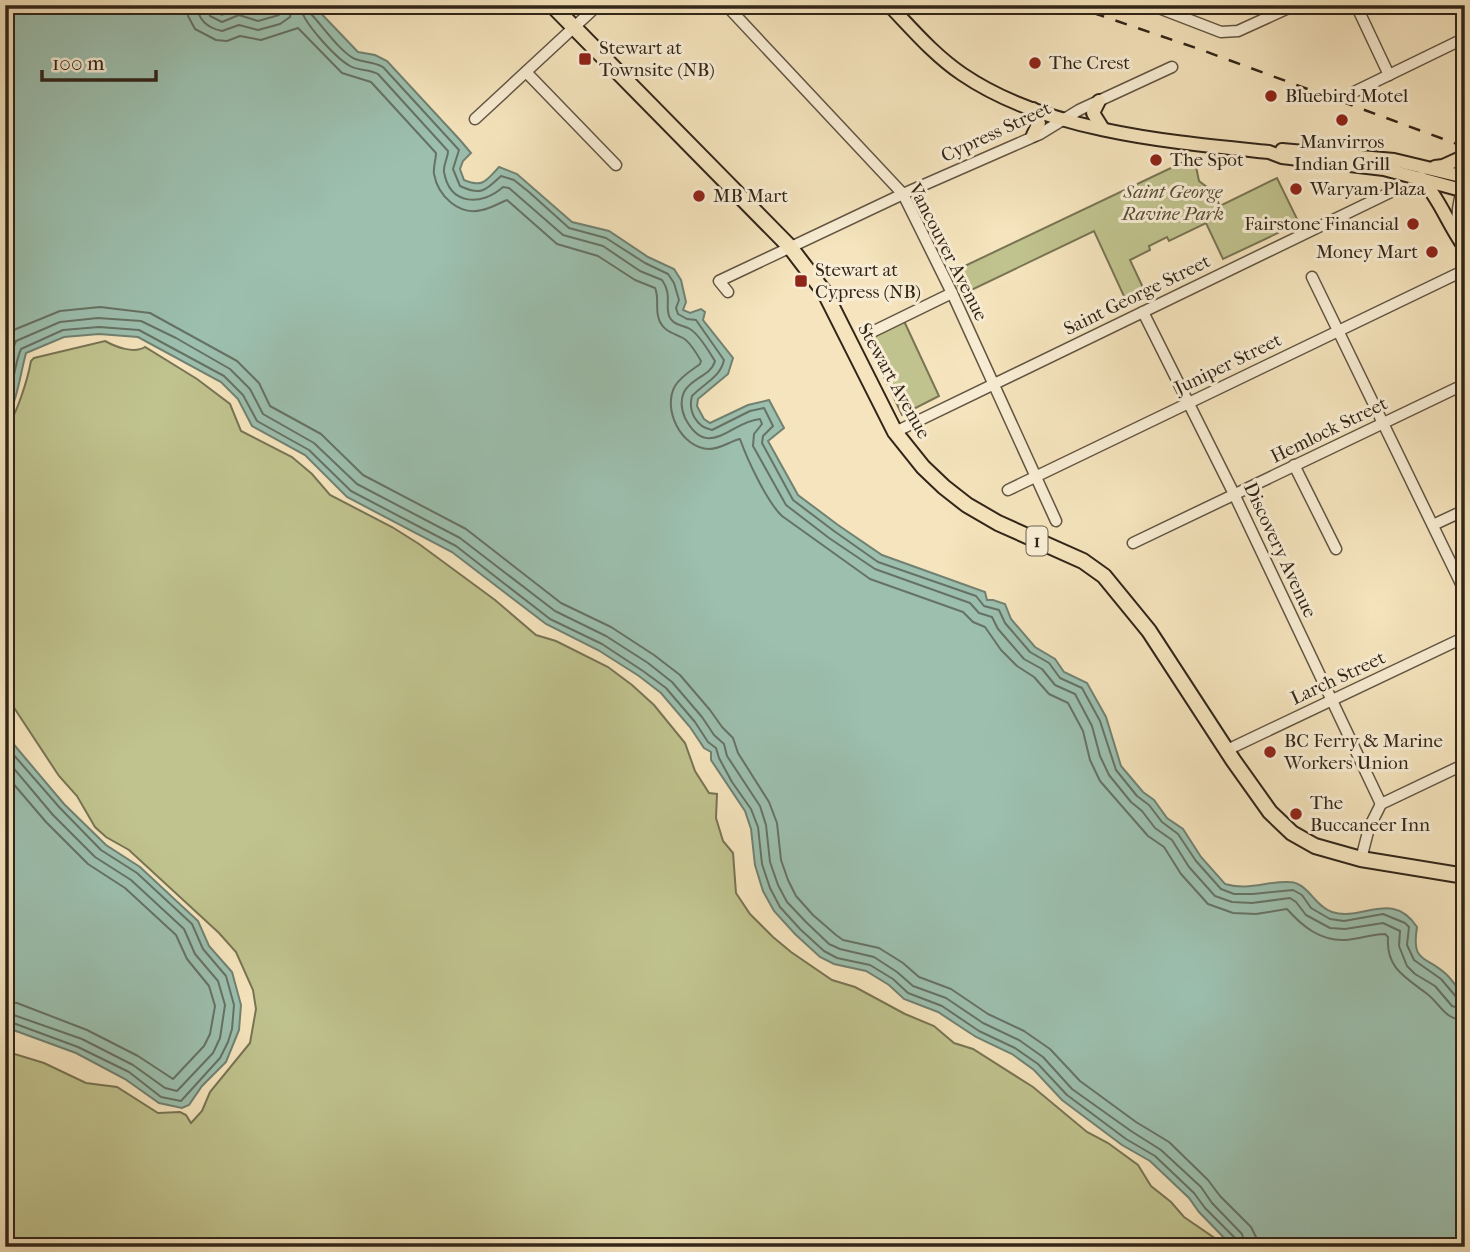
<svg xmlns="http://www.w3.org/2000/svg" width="1470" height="1252" font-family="'IM FELL French Canon',serif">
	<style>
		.green { fill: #c0c38e; stroke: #787454; stroke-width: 2 }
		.water { fill: #9cbfae; stroke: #718172; stroke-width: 2 }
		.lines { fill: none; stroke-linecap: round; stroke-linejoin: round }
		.shore { stroke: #667264; stroke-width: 2 }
		.minor-casing { stroke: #625542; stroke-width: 13 }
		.major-casing { stroke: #312519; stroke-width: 16 }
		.highway-casing { stroke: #312519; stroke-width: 18 }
		.minor { stroke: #f8edd4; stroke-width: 10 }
		.major { stroke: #f5e4bd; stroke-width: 12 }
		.highway { stroke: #f5e4bd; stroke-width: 14 }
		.rail { stroke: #312519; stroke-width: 2.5; stroke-dasharray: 12 12; stroke-linecap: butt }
		.poi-dot { fill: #8f2418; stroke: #f8edd4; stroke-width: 2.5 }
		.labels { text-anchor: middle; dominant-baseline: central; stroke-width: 6; stroke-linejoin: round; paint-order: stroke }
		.shield { fill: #f8edd4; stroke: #6d6151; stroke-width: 2 }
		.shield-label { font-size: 18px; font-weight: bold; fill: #312519 }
		.poi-label { font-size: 19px; fill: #312519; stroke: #f8edd4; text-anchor: start }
		.street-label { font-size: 19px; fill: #312519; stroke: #f8edd4 }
		.park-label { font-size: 19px; font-style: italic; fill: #554c36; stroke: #f8edd4 }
	</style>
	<rect width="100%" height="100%" fill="#f5e4bd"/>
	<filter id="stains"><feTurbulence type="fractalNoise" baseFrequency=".00286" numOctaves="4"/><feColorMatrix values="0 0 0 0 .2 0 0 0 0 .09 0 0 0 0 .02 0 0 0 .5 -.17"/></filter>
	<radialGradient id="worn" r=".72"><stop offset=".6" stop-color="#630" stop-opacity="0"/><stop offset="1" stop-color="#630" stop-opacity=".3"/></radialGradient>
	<g class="green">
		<path d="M1194 157 1199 181 1212 191 1220 206 1277 178 1299 223 1223 259 1206 223 1169 241 1167 237 1149 246 1150 250 1130 260 1147 296 1128 305 1094 231 963 294 950 273Z"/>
		<path d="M904 321 939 396 902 415 866 339Z"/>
		<path d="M105 341C116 347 134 354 145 347L197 379 230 404 241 431 292 457 312 474 330 495 392 527 419 544 495 600 536 635 556 641 608 667 632 685 654 705 685 743 695 771 709 793 717 794 716 818 723 841 733 853 736 893 750 914 773 937 791 952 832 980 855 987 905 1014 934 1026 954 1043 973 1049 1033 1087 1087 1132 1108 1143 1138 1165 1151 1186 1171 1202 1184 1217 1216 1239 1221 1247H5V1051L44 1063 86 1083 117 1087 158 1113 180 1112 186 1115 191 1123 202 1111 210 1092 250 1043 256 1009 253 990 236 952 219 933 129 850 106 837 95 827 77 796 59 776 5 694V429C16 418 28 378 31 361L34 358Z"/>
	</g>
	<g class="water">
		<path d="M5 5H212L215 11 222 15 239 8 257 14 280 5H313L358 52 375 55 387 61 460 140 471 153 463 161 460 169 464 180C483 188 486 181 499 167L517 174 572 222 609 231 648 257 674 269 681 280 686 302 683 310 690 313 701 309 705 312 703 320 733 358 728 374 698 399 697 406 704 419 710 423 748 405 769 400 784 428 768 441 798 495 838 525 882 555 985 592 987 600H993L1005 604 1011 619 1035 647 1055 659 1064 672 1087 683 1106 717 1121 766 1143 792 1154 800 1167 818 1183 829 1201 857 1225 884C1248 891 1267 881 1289 882 1308 882 1314 906 1332 912 1362 922 1392 889 1417 927 1411 964 1426 955 1447 975 1453 981 1459 990 1465 998V1247H1233L1199 1212 1189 1198 1150 1161 1122 1145 1062 1100 1034 1070 1012 1054 976 1037 938 1012 904 999 889 985 866 971 834 964 820 957 795 934 774 911 763 891 755 865 751 829 745 811 711 760V752L704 748 690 727 661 693 639 676 598 650 546 624 452 552 347 497 305 455 252 426 238 399 221 382 138 337 99 334 64 337 26 353C20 375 18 397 8 417L5 418Z"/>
		<path d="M5 734 64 804 106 845 140 867 198 921 209 946 232 972 241 1005 239 1030 226 1062 202 1086 189 1105 182 1108 159 1103 125 1079 76 1053 5 1027Z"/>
	</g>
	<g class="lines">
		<g class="shore">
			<path d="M187 5 188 16 195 29 216 40 227 41 240 36 261 40 298 28 342 73 371 82 436 153C436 160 433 167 434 174 438 196 459 216 482 210 492 208 499 203 507 200L557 244 598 256 635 280 655 288C660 299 654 310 660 322 665 332 674 333 683 338 690 342 697 354 701 361L700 364C692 370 681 376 675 386 662 409 681 448 709 449 721 449 730 441 740 439 747 459 767 502 782 516L870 579 963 612 973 622 985 627 1001 650 1017 666 1034 677 1049 694 1068 703 1083 731 1090 760 1100 781 1148 836 1164 847 1181 874 1208 904 1233 913 1256 914 1287 909C1302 926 1320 941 1345 940 1359 939 1372 934 1385 934L1388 937C1386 968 1405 977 1426 993 1441 1004 1444 1020 1465 1020"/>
			<path d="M197 5C198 20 208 28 222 31L239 25 258 30 280 24 290 17 292 5"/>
			<path d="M206 5 210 16 222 22 239 15 258 21 279 15 283 5"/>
			<path d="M300 5C301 21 336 58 350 66 359 71 369 69 378 74L448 151C448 158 443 165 444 172 450 206 482 206 503 187L509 188 563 235 603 246 640 271 662 280C673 295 664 308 670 318 675 326 683 325 690 329 700 335 709 352 715 361 711 376 691 378 684 392 680 401 681 409 685 418 708 462 731 421 760 419L762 424 754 434 753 446 786 505 829 538 875 569 970 603 979 613 992 617 998 629 1024 659 1042 669 1055 685 1075 694 1092 726 1100 756 1109 775 1131 802 1142 811 1155 828 1172 840 1189 867 1215 896 1232 902 1252 903 1290 898 1296 902 1306 915 1330 928 1345 929 1383 923 1400 931 1399 946 1407 966 1415 974 1435 986 1452 1006 1465 1010"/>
			<path d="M308 5 310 13C322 25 340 52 355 59 365 63 373 61 383 67L459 150 453 169 460 186C481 196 485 191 501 176L514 180 529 192 569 228 606 238 645 263 668 274 674 283 679 300 676 308 678 314 687 319 696 320 724 360C720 378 704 383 692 396 688 411 696 427 712 430L750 411 764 408 773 426 763 436 762 443 793 500 834 531 878 562 976 596 984 606 999 610 1005 623 1030 652 1049 663 1060 678 1082 688 1100 721 1116 770 1137 796 1149 805 1162 822 1178 834 1196 861 1221 889 1234 894H1253L1293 890 1302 895 1311 908 1330 919 1344 921 1383 914 1405 923 1409 927 1407 945 1414 960 1441 979 1458 999 1465 1001"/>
			<path d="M5 338 16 329 60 311 100 307 150 313 237 361 259 383 270 406 321 434 363 475 466 529 561 603 611 627 654 655 680 675 710 710 722 727 733 738 738 753 769 802 777 823 781 860 788 880 796 896 813 915 836 935 843 940 879 948 903 963 919 977 951 989 988 1014 1024 1031 1050 1049 1080 1081 1136 1122 1169 1142 1208 1180 1220 1196 1251 1227 1256 1237 1257 1247"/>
			<path d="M5 368 16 341 60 322 98 318 141 321 176 338 230 369 250 389 263 414 314 443 357 484 460 538 555 611 606 636 648 663 672 682 702 717 714 735 724 744 727 756 760 806 766 825 770 862 778 885 787 902 806 922 829 944 840 949 874 957 897 972 913 986 946 998 983 1023 1019 1040 1043 1057 1072 1089 1131 1131 1161 1150 1201 1187 1212 1203 1242 1234 1246 1247"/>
			<path d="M5 407C14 389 13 368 21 349L63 330 99 327 139 330 224 376 243 395 257 421 309 450 351 491 456 546 550 619 602 644 643 671 666 688 695 722 708 742 716 748 719 758 732 782 751 809 758 827 762 864 770 888 780 907 800 929 824 951 837 958 870 965 893 979 908 993 942 1006 979 1031 1015 1048 1038 1064 1067 1095 1126 1139 1155 1156 1194 1193 1205 1208 1236 1239 1237 1247"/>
			<path d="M5 745 60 808 101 850 137 873 192 924 203 949 226 976 234 1005 232 1029 228 1042 220 1058 181 1101 161 1097 129 1072 78 1047 5 1020"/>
			<path d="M5 758 53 815 95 857 131 880 184 929 195 954 218 981 225 1005 220 1038 213 1053 177 1091 165 1088 133 1065 82 1039 5 1012"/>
			<path d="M5 774 46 822 88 864 125 888 176 935 187 959 209 986 215 1006 210 1034 204 1046 173 1079 138 1056 87 1030 17 1003 5 1001"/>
		</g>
		<defs>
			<g id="minor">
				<path d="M726 5 903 194 952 293 1056 521"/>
				<path d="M1151 5 1221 32 1238 31 1295 5"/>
				<path d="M1356 5 1389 75"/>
				<path d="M526 72 616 165"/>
				<path d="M1356 91 1465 38"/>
				<path d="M475 119 598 5"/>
				<path d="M1465 180C1457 205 1453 225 1465 249"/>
				<path d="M1312 277 1465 592"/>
				<path d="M728 292 719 281 903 194 1040 134 1079 110 1172 67"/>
				<path d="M1143 312 1234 494 1381 804"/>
				<path d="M870 333 952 293"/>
				<path d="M895 432 1395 190"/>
				<path d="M1294 465 1336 549"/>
				<path d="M1008 490 1465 270"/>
				<path d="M1433 525 1465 510"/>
				<path d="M1133 543 1465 384"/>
				<path d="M1227 750 1465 637"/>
				<path d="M1361 859 1369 828 1381 804 1465 764"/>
			</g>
			<g id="major">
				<path d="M889 5C912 29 934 55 962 74 1047 132 1170 142 1269 152L1282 157 1384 169 1465 191"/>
				<path d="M1099 101 1093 113 1103 129"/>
				<path d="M1033 135 1039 123 1033 109"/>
				<path d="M1282 150 1394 160 1465 177"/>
				<path d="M1435 167 1443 166 1465 156"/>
				<path d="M1421 178C1438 197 1447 221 1461 242"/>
				<path d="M1461 242 1465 217"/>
			</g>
			<path id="highway" d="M552 5 790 247 825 293 895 432 923 467 944 487 967 505 998 523 1083 561 1104 576 1149 631 1233 760 1270 812 1292 833 1315 846 1361 859 1465 876"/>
		</defs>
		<use href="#minor" class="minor-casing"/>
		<use href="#major" class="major-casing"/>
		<use href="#highway" class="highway-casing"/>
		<use href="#minor" class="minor"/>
		<use href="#major" class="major"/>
		<use href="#highway" class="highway"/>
		<path class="rail" d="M1070 5 1199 49 1465 147"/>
	</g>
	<g class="poi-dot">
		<rect x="578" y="52" width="14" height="14" rx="3.5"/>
		<circle cx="1035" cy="63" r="7"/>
		<circle cx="1271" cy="96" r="7"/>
		<circle cx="1342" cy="120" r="7"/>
		<circle cx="1156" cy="160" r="7"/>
		<circle cx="1296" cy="189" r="7"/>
		<circle cx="699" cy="196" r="7"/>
		<circle cx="1413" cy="224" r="7"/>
		<circle cx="1432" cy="252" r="7"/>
		<rect x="794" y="274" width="14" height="14" rx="3.5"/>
		<circle cx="1270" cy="752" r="7"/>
		<circle cx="1296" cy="814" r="7"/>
	</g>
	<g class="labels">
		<rect class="shield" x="1026.5" y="526.5" width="21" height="29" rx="5"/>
		<g class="shield-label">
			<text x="1037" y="541">1</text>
		</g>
		<g class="poi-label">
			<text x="599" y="48">Stewart at<tspan x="599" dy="22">Townsite (NB)</tspan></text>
			<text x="1049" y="63">The Crest</text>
			<text x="1285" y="96">Bluebird Motel</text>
			<text x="1342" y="142" text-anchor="middle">Manvirros<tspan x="1342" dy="22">Indian Grill</tspan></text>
			<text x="1170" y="160">The Spot</text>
			<text x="1310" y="189">Waryam Plaza</text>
			<text x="713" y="196">MB Mart</text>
			<text x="1399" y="224" text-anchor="end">Fairstone Financial</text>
			<text x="1418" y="252" text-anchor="end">Money Mart</text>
			<text x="815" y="270">Stewart at<tspan x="815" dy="22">Cypress (NB)</tspan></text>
			<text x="1284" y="741">BC Ferry &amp; Marine<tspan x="1284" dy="22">Workers Union</tspan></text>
			<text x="1310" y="803">The<tspan x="1310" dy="22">Buccaneer Inn</tspan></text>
		</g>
		<g class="street-label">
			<text transform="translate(996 132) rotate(-25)">Cypress Street</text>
			<text transform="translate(948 252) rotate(63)">Vancouver Avenue</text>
			<text transform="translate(1137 295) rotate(-26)">Saint George Street</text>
			<text transform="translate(1228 364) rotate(-26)">Juniper Street</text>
			<text transform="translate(894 381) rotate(61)">Stewart Avenue</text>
			<text transform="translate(1329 430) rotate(-26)">Hemlock Street</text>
			<text transform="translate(1280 550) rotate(65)">Discovery Avenue</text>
			<text transform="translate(1338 678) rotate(-25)">Larch Street</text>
		</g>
		<g class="park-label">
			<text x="1173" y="192">Saint George<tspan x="1173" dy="22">Ravine Park</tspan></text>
		</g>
	</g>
	<rect width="1470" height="1252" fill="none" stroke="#f5e4bd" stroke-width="28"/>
	<rect x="7" y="7" width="1456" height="1238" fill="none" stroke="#312519" stroke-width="3.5"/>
	<rect x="14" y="14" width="1442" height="1224" fill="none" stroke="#312519" stroke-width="2"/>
	<path d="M42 70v10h114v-10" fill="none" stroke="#312519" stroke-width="3.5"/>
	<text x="52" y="70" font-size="21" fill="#312519" stroke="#f8edd4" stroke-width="5" paint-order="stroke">100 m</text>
	<rect width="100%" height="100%" filter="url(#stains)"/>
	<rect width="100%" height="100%" fill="url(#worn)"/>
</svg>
